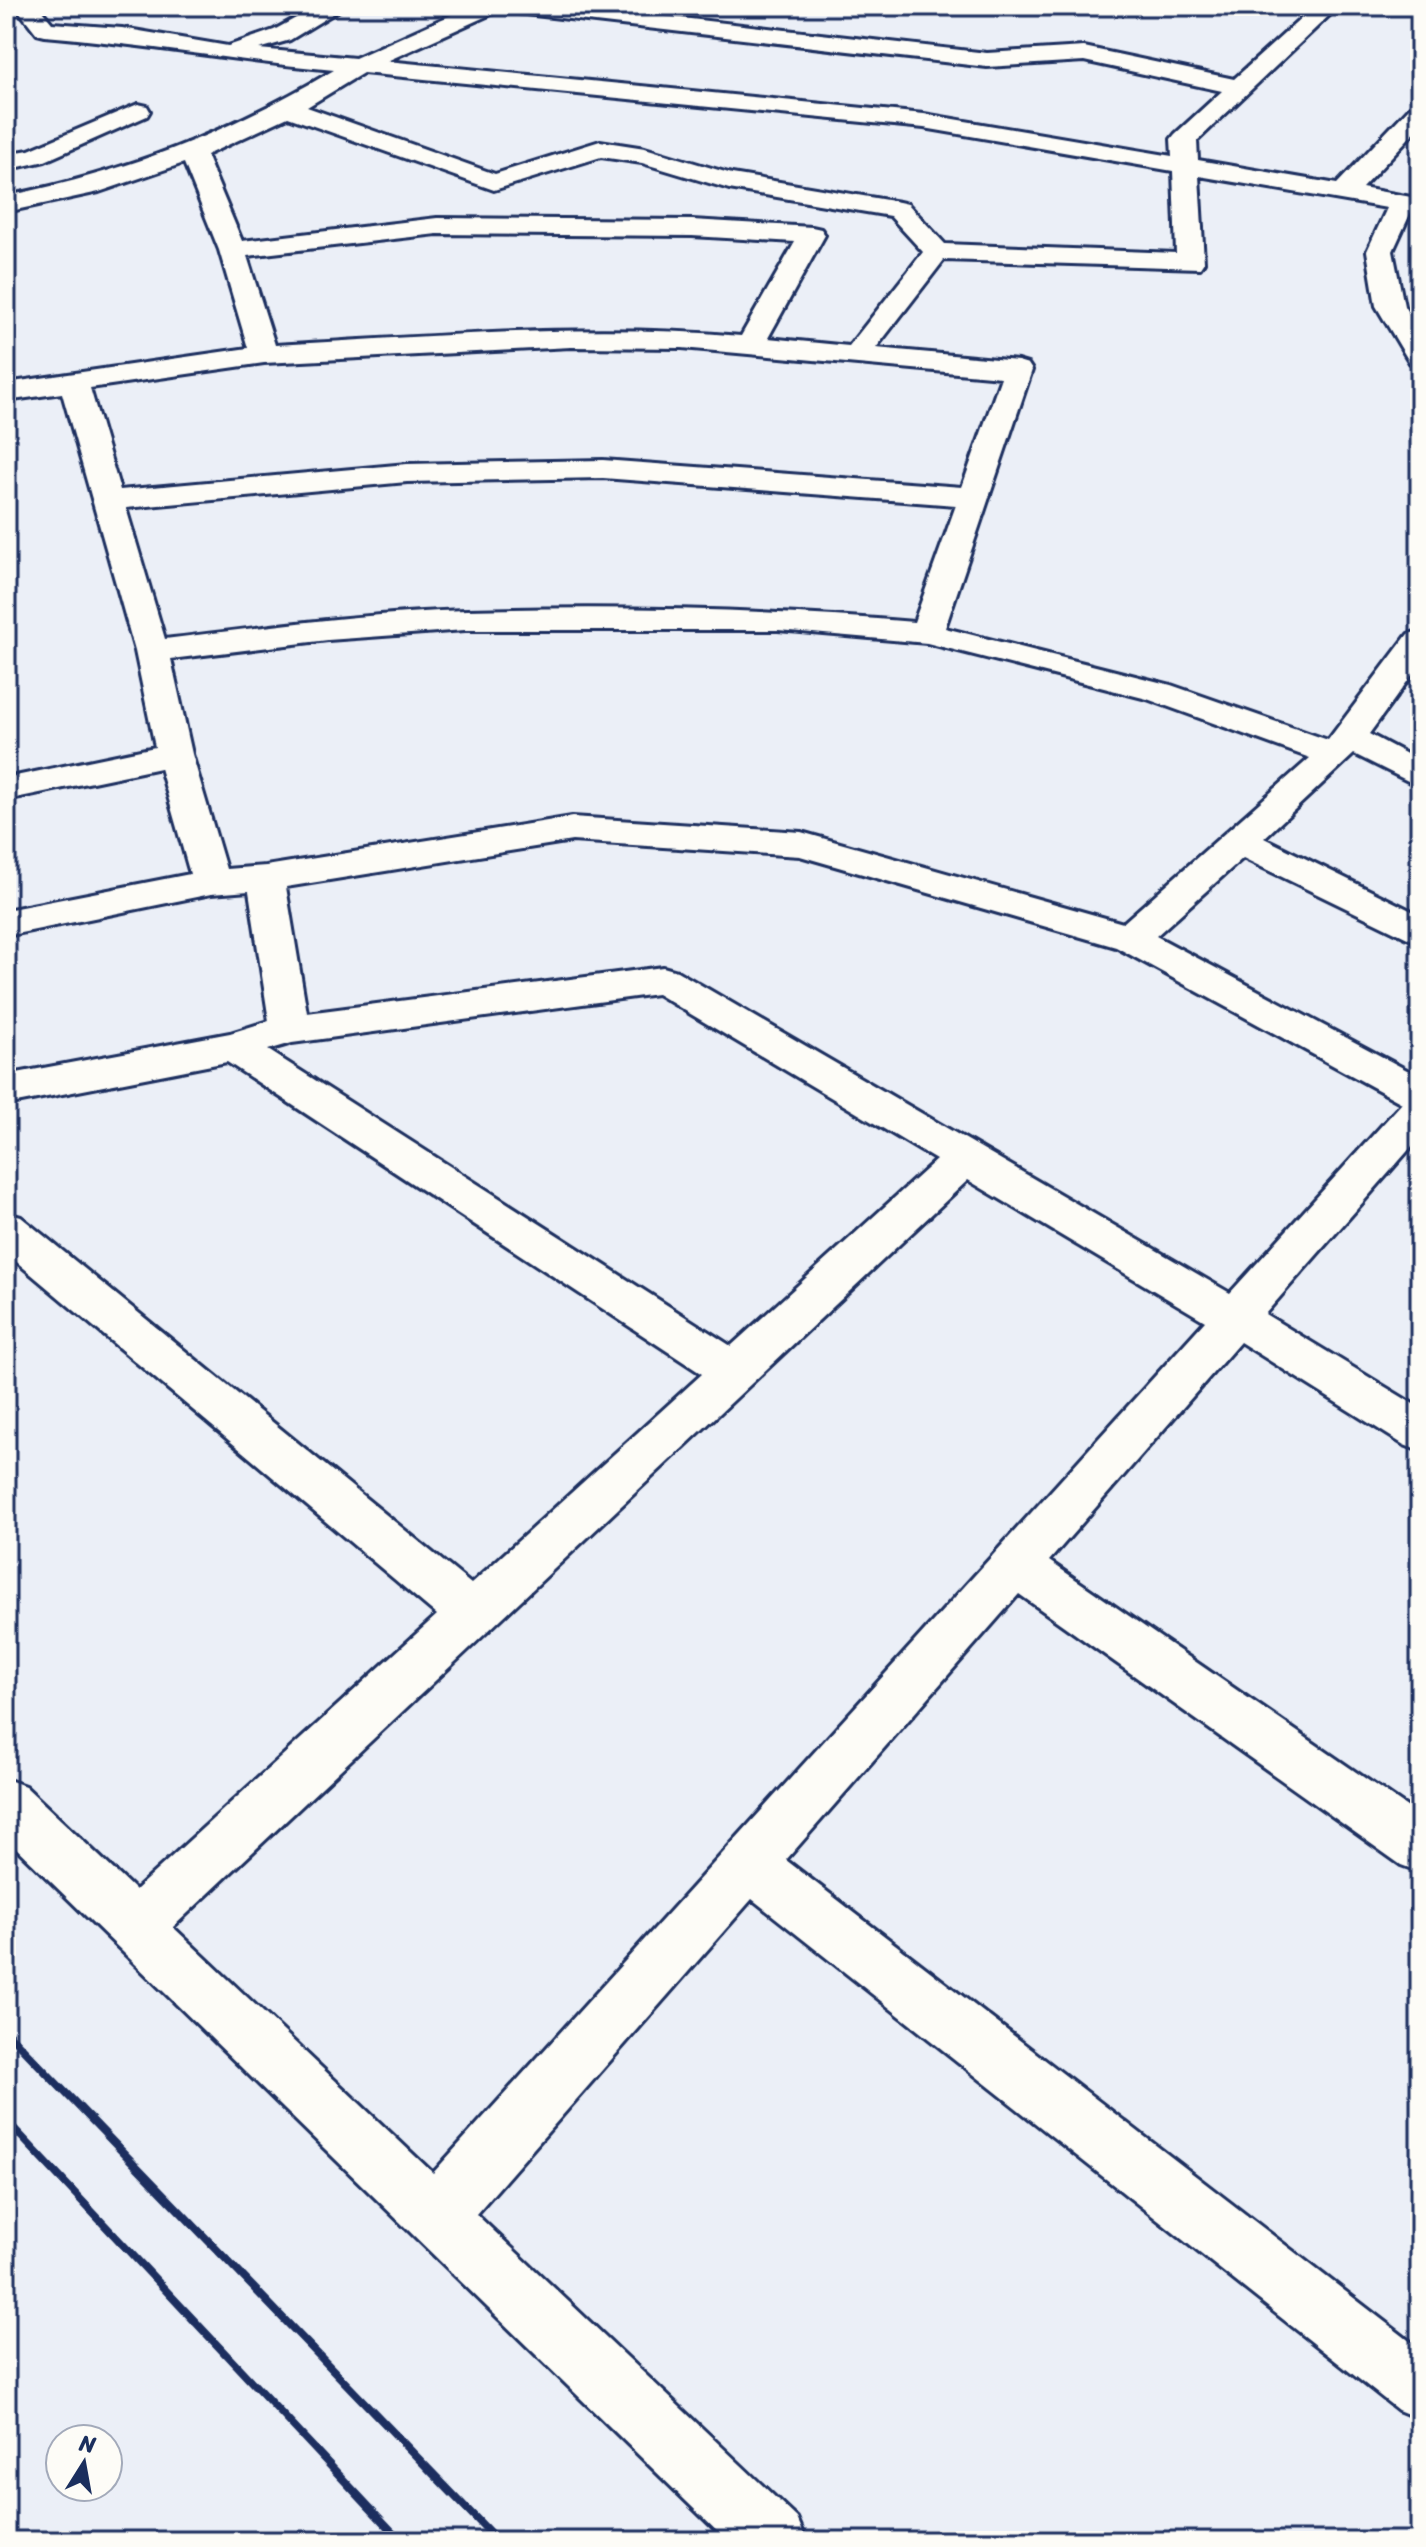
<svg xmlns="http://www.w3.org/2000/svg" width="1426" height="2547" font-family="Sriracha,sans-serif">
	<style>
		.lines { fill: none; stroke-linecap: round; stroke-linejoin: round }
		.minor-casing { stroke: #1b2f5e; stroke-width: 6 }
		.minor { fill: #fdfcf7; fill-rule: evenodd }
		.rail { stroke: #1b2f5e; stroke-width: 8 }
	</style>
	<rect width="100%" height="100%" fill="#ebeff7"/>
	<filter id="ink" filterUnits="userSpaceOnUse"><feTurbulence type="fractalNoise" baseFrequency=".0125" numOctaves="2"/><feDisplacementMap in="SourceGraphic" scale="16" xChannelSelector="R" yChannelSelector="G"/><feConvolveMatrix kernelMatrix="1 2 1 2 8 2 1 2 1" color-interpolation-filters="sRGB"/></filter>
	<g filter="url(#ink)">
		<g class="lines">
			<defs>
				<g id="minor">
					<path d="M15 6H38L52 23 122 28 228 46 274 30 318 6H346L290 40 259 49 355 58 471 6H501L498 11 387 61 924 114 1172 156 1171 139 1175 134 1222 91 1084 61 987 67 517 13 506 6H577L987 53 1084 47 1234 79 1315 6H1339L1197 141 1198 160 1337 184 1411 106 1420 104V126L1362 188 1411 197 1415 203 1393 251 1404 306 1420 333V366L1410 363 1376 306 1367 251 1387 208 1199 176 1204 262 1200 268 944 260 876 348 1018 361 1028 364 1032 370 945 628 1171 685 1328 740 1408 634 1420 631V664L1369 734 1420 761V787L1354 754 1264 838 1420 915V944L1243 858 1156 936 1420 1077V1137L1265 1314 1420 1408V1451L1404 1445 1240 1342 1049 1561 1420 1816V1872L1401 1865 1019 1594 786 1860 1420 2349V2419L1398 2410 752 1899 476 2214 797 2518 807 2541H727L6 1838V1779L25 1786 135 1890 437 1615 6 1253V1213L21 1217 471 1584 702 1374 227 1062 6 1105V1075L230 1033 269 1021 249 891 211 894 6 936V910L190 874 160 768 6 800V778L155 747 135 651 62 393 6 401V383L248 348 219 250 184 163 99 192 6 212V196C127 172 227 133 334 70 237 61 142 44 45 36L37 34ZM363 73 924 128 1173 171 1176 253 945 244 908 204 899 202 732 174 645 148 600 141 495 174 307 107ZM288 117 494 190 601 157 642 163 729 189 890 216 923 252 849 346 768 338 825 235 821 229 812 227 692 220 437 218 242 241 206 155ZM437 234 692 236 795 242 741 336C586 322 430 337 275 345L247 256ZM571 347 682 348 1001 377 962 487 603 460 407 464 120 490 90 388 264 363ZM603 478 956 505 914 622C766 609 616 606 467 610 366 613 265 627 165 639L126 508 407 482ZM465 630H778L927 643 1147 699 1310 758 1123 923 801 832 572 817 266 866 226 869 192 754 171 659 328 640ZM572 841 800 856 1116 947 1402 1103 1230 1293 677 971 663 967 307 1013 286 887ZM657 994 936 1160 731 1346 268 1050 292 1043ZM968 1180 1205 1321 433 2173 173 1927Z"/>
					<path d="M138 104 147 106 150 111 147 116 45 161 6 170V154L29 150Z"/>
				</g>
			</defs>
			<use href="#minor" class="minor-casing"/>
			<use href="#minor" class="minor"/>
			<g class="rail">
				<path d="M6 2031 498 2541"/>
				<path d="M6 2120 401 2541"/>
			</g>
		</g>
	</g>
	<rect width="1426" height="2547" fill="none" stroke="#fdfcf7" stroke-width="32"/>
	<rect x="16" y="16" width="1394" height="2515" fill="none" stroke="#1b2f5e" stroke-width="3" filter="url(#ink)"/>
	<g transform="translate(84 2463) rotate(11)"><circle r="38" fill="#fdfcf7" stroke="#a3aaba" stroke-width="2"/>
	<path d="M0-6L14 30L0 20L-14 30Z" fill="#1b2f5e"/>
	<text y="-12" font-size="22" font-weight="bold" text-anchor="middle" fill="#1b2f5e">N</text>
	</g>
</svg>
